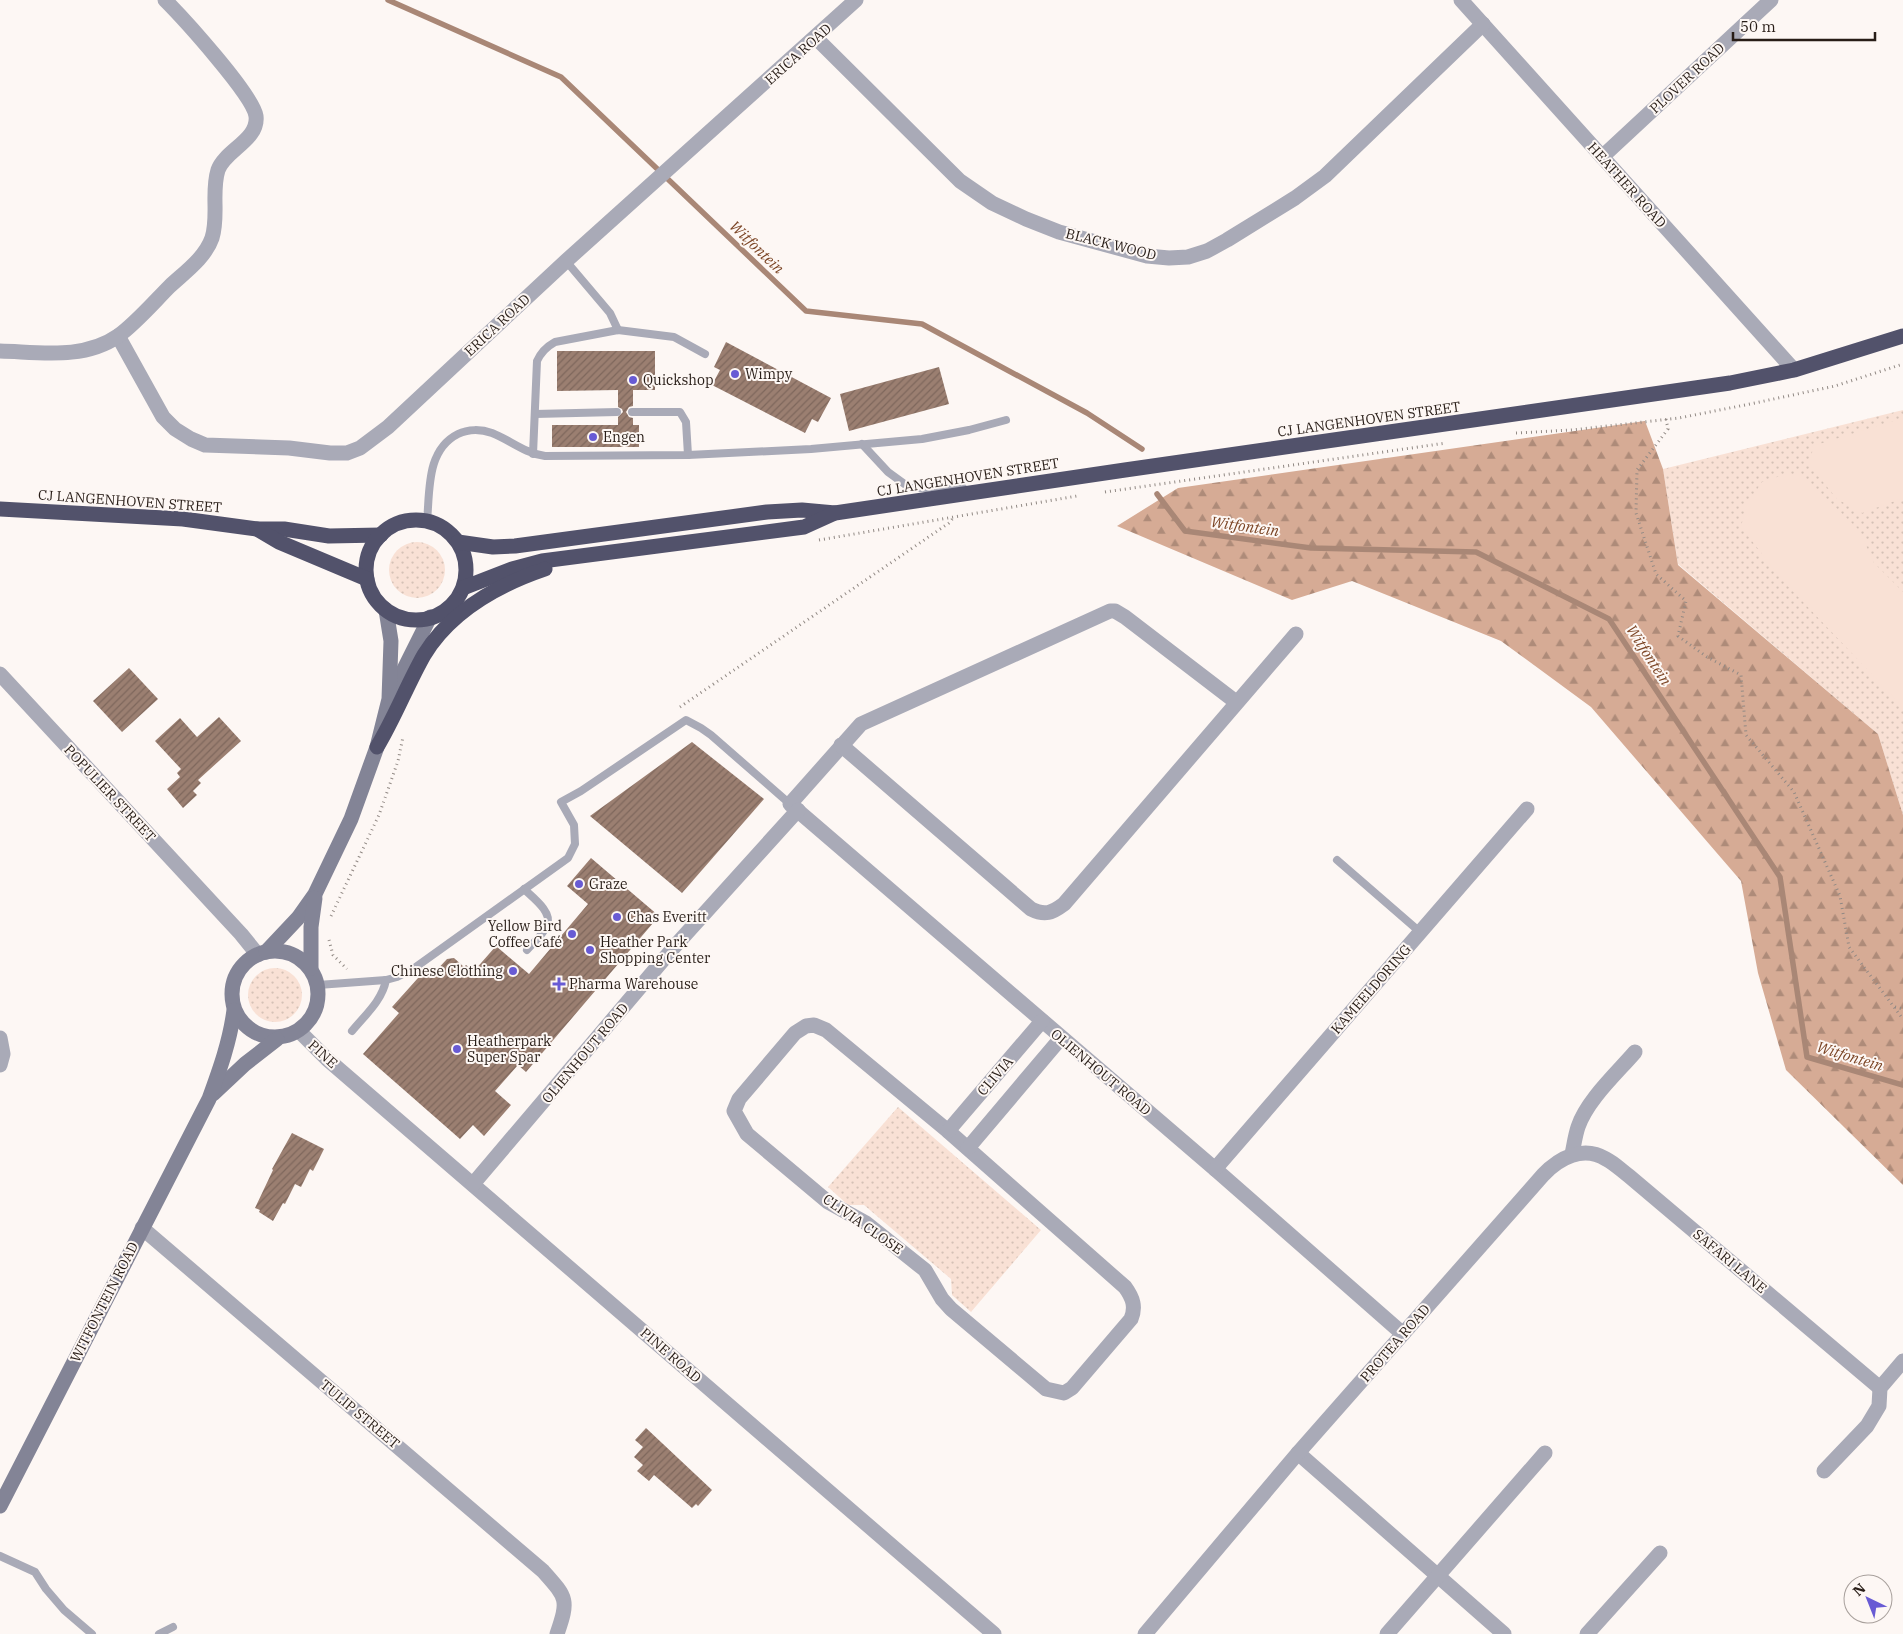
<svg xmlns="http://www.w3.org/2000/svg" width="1903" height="1634" font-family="'IBM Plex Serif',serif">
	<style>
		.grass { fill: url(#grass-dots) }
		.forest { fill: url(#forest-firs) }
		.pitch { fill: #f9e1d5 }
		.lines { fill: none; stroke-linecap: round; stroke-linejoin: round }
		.stream { stroke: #a98776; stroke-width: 5.5 }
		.building { fill: url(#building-hatch) }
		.path { stroke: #918984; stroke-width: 3; stroke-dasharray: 1 4; stroke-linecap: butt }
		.lane { stroke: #a9aab7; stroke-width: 8 }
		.street { stroke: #a9aab7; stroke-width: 15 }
		.secondary { stroke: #838496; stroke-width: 15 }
		.highway { stroke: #52526b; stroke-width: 15 }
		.poi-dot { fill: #685bd4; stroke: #fdf7f4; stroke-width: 2 }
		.labels { text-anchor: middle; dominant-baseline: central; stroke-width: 4; stroke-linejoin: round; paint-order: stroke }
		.street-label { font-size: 14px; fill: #281d17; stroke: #fdf7f4 }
		.poi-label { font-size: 14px; fill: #281d17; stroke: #fdf7f4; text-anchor: start }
		.water-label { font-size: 15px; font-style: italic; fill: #7b4424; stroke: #fdf7f4 }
	</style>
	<defs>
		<pattern id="grass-dots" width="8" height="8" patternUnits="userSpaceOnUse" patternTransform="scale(1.25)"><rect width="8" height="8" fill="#f9e1d5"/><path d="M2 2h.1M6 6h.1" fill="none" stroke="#d5c1b6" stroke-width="1.8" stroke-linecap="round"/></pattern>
		<pattern id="forest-firs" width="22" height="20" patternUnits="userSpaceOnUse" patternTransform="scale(1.25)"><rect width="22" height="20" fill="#d6ab95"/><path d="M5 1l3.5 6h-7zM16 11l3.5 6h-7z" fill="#ae8b79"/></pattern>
		<pattern id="building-hatch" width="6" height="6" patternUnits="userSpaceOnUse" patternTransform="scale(1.25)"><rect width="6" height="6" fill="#9b7f71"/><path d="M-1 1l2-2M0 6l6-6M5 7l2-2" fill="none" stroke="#7e675c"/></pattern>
	</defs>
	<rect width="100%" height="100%" fill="#fdf7f4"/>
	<g class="grass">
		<path d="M1903 410V815L1878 734 1678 564 1663 469Z"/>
		<circle cx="417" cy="570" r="28"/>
		<circle cx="275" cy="995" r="27"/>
		<path d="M898 1107 1041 1230 971 1312 952 1295 951 1279 864 1205H848L828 1187Z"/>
	</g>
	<path class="forest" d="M1645 421 1663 469 1678 565 1878 734 1903 815V1185L1786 1070 1758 973 1741 881 1591 707 1501 641 1352 581 1292 600 1117 526 1178 488Z"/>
	<g class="pitch">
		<path d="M1903 418V498L1862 513 1837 499 1810 466 1813 446Z"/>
		<path d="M1780 476H1803L1859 530 1874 563 1903 592V707L1785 583 1741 527 1746 506 1762 482Z"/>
	</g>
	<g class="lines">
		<g class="stream">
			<path d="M388 0 561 77 806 311 922 324 1087 413 1142 449"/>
			<path d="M1157 494 1185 531 1311 548 1476 552 1609 619 1780 877 1807 1057 1903 1085"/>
		</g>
	</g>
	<g class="building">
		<path d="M726 342 831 398 818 422 812 419 805 433 712 385 720 370 714 367Z"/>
		<path d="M557 351H655V390H633V406L629 407 626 412 629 417 633 418V425H639V447H552V425H618V417L623 412 622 409 618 407V390L557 391Z"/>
		<path d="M939 367 949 404 849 431 840 394Z"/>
		<path d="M129 668 158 699 122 732 93 701Z"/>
		<path d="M219 717 241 741 198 780 201 783 193 791 197 795 183 808 167 789 180 777 177 773 181 769 155 741 180 718 197 737Z"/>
		<path d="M692 742 764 799 682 893 590 816Z"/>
		<path d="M591 858 659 916 526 1072 518 1065 495 1091 511 1105 484 1136 473 1125 460 1139 363 1054 399 1013 392 1007 427 968 433 974 447 959 454 958 464 967 466 965 474 971 496 946 529 974 588 904 567 886Z"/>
		<path d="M292 1133 324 1149 313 1171 310 1169 301 1187 295 1184 285 1204 283 1203 273 1221 259 1212 260 1210 255 1208 273 1170 272 1169Z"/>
		<path d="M646 1428 712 1490 698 1506 696 1504 692 1508 654 1475 649 1481 637 1471 643 1465 634 1457 643 1447 635 1440Z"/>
	</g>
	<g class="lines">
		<g class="path">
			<path d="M1666 419 1668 429 1637 470 1636 513 1656 574 1686 601 1678 636 1707 657 1741 675 1746 735 1794 792 1840 896 1849 947 1903 1019"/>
			<path d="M1516 433 1572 430 1679 418 1750 404 1835 386 1903 364"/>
			<path d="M1105 492 1446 443"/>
			<path d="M819 540 1077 496"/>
			<path d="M680 707 949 523 954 517"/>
			<path d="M331 916 379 815 398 761 403 737"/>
			<path d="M329 940 333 955 347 969"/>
			<path d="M1895 1007 1903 1009"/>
		</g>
		<g class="lane">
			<path d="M566 261 610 313 618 330"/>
			<path d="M632 412H680L686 422 688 455"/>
			<path d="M535 414 617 412"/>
			<path d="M862 444 888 472 910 488H963"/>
			<path d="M533 454 537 361C541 352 546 347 555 342L618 330 674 337 705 354"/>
			<path d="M427 521C430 491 426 450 458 434 468 429 481 429 492 433 510 440 524 453 545 456L688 455 811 449 922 439 969 430 1006 420"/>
			<path d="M1337 860 1420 932"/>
			<path d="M524 889C532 897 553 912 547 925 544 934 533 943 527 950"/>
			<path d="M318 985 386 980 397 977 413 969 568 858 575 844 574 825 561 802 581 791 686 720 701 728 711 735 790 804"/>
			<path d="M352 1031C365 1015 382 1001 386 980"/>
			<path d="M0 1556 35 1572 46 1589 64 1610 92 1634"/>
			<path d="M159 1634 173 1627"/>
		</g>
		<g class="street">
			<path d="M1461 0 1794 370"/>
			<path d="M816 38 960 181 992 203 1026 219 1059 232 1147 256 1169 258 1188 257 1207 251 1227 240 1295 198 1325 176 1483 24"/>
			<path d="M1602 157 1771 0"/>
			<path d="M118 336 163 417 175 429 191 439 205 445 289 448 330 453H347L360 448 388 427 566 261 856 0"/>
			<path d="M0 351C39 352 84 360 118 336 135 324 154 302 170 286 185 272 205 258 212 238 219 216 211 192 218 170 225 150 259 140 256 116 253 95 183 18 165 0"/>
			<path d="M0 674 241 934 258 955"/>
			<path d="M1236 702 1125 617 1115 611H1110L861 724 790 804 1215 1169 1403 1334"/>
			<path d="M841 745 1031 909C1045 916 1052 913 1064 904L1296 634"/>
			<path d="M814 1025 826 1030 948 1131 1125 1287C1133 1298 1136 1307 1131 1319L1072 1388 1064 1393 1046 1389 951 1309 942 1299 925 1270 866 1223 828 1202 747 1134 734 1111 739 1099 795 1033 806 1026Z"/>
			<path d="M299 1031 327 1059 994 1634"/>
			<path d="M0 1038 3 1054 0 1065"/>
			<path d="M948 1131 1042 1021"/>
			<path d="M968 1148 1061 1038"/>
			<path d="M1572 1154C1574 1145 1575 1136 1578 1127 1587 1100 1617 1073 1635 1052"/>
			<path d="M1215 1169 1527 809"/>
			<path d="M473 1184 675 946 798 810"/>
			<path d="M142 1228 543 1571C567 1598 569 1599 557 1634"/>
			<path d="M1298 1453 1504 1634"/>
			<path d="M1824 1471 1867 1426 1879 1406 1880 1388 1903 1361"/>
			<path d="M1145 1634 1298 1453 1543 1175C1559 1158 1583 1145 1606 1159 1614 1163 1621 1170 1629 1176L1880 1388"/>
			<path d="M1387 1634 1545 1453"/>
			<path d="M1587 1634 1660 1553"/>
		</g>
		<g class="secondary">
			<path d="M391 695 430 617"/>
			<circle cx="275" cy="994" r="43"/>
			<path d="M266 952 298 918 315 894 351 819 377 747 389 699 391 641 386 610"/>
			<path d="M311 968V927L315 898"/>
			<path d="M213 1094 245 1064 277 1039"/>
			<path d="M0 1506 209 1099C220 1069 230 1041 234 1010"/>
		</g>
		<g class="highway">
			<path d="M0 509 183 519 257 529H284L329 536 381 535"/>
			<circle cx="416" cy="570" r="50"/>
			<path d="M257 529 279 542 367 579"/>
			<path d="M458 542 493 547 515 546 767 512 802 510 835 513"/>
			<path d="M463 588 512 569 542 561 804 527 835 513 1125 470 1730 383 1794 370 1903 336"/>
			<path d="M377 747C395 717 407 685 424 655 451 611 498 585 545 569"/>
		</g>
	</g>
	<g class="poi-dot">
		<circle cx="735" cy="374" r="5"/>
		<circle cx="633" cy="380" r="5"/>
		<circle cx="593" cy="437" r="5"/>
		<circle cx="579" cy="884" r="5"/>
		<circle cx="617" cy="917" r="5"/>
		<circle cx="572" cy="934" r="5"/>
		<circle cx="590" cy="950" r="5"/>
		<circle cx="513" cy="971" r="5"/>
		<path d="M556.5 976.5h5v5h5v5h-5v5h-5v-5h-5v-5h5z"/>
		<circle cx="457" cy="1049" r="5"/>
	</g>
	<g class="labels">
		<g class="street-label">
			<text transform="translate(798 54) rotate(-42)">ERICA ROAD</text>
			<text transform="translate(1687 78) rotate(-43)">PLOVER ROAD</text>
			<text transform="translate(1627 185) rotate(48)">HEATHER ROAD</text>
			<text transform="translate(1111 244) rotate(14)">BLACK WOOD</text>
			<text transform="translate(497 325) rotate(-43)">ERICA ROAD</text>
			<text transform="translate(1369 419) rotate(-8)">CJ LANGENHOVEN STREET</text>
			<text transform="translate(968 477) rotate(-9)">CJ LANGENHOVEN STREET</text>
			<text transform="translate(130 501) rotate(4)">CJ LANGENHOVEN STREET</text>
			<text transform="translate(110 793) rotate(47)">POPULIER STREET</text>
			<text transform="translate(1371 989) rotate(-49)">KAMEELDORING</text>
			<text transform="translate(585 1053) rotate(-50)">OLIENHOUT ROAD</text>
			<text transform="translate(323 1054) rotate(42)">PINE</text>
			<text transform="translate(1101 1072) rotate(40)">OLIENHOUT ROAD</text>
			<text transform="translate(995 1076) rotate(-49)">CLIVIA</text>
			<text transform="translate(863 1224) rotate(35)">CLIVIA CLOSE</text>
			<text transform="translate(1730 1261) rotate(40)">SAFARI LANE</text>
			<text transform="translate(104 1302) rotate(-63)">WITFONTEIN ROAD</text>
			<text transform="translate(1395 1343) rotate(-49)">PROTEA ROAD</text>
			<text transform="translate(671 1355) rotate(41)">PINE ROAD</text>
			<text transform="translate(360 1414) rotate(40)">TULIP STREET</text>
		</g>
		<g class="poi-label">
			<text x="745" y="374">Wimpy</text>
			<text x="643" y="380">Quickshop</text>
			<text x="603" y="437">Engen</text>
			<text x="589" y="884">Graze</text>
			<text x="627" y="917">Chas Everitt</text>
			<text x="562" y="926" text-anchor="end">Yellow Bird<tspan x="562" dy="16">Coffee Café</tspan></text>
			<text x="600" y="942">Heather Park<tspan x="600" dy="16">Shopping Center</tspan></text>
			<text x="503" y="971" text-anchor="end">Chinese Clothing</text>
			<text x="569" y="984">Pharma Warehouse</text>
			<text x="467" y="1041">Heatherpark<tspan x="467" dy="16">Super Spar</tspan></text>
		</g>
		<g class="water-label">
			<text transform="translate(757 247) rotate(44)">Witfontein</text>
			<text transform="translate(1245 526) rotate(8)">Witfontein</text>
			<text transform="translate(1649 655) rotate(57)">Witfontein</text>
			<text transform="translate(1850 1056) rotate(17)">Witfontein</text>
		</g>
	</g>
	<g transform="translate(1868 1599) rotate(317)"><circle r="24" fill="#fdf7f4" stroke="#a8a09c"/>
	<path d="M0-4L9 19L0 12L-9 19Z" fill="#685bd4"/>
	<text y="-8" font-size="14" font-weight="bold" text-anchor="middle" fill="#281d17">N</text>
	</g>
	<path d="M1733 32v8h142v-8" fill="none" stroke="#281d17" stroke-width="2.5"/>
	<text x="1740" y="32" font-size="15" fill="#281d17" stroke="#fdf7f4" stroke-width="4" paint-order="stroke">50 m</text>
</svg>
